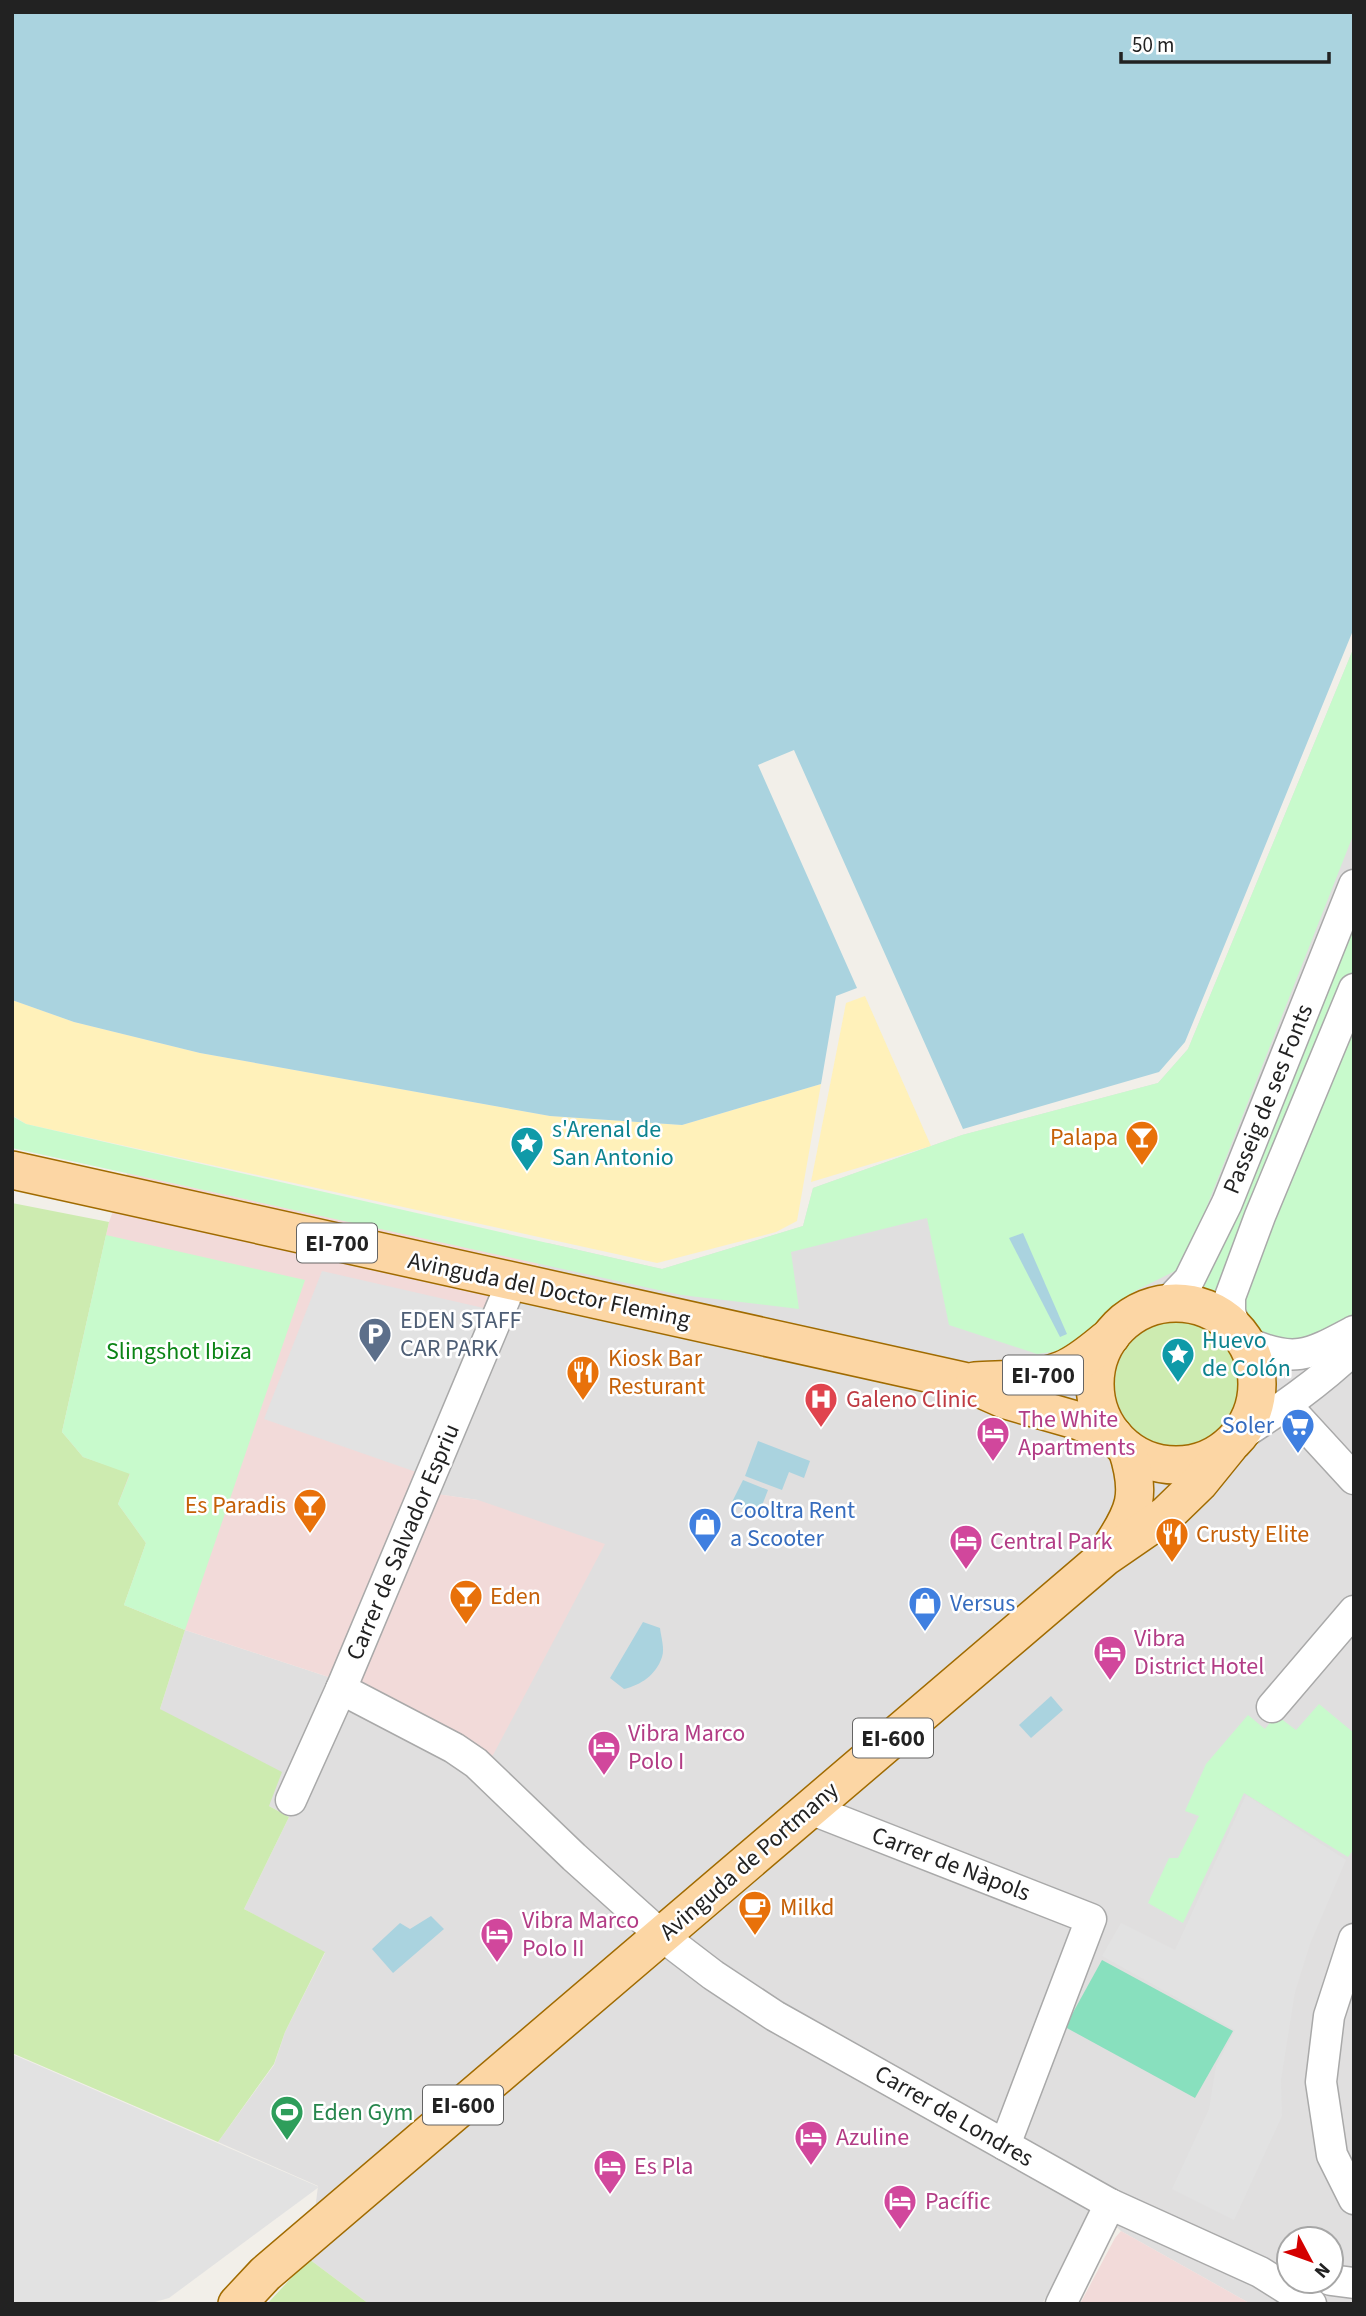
<svg xmlns="http://www.w3.org/2000/svg" width="1366" height="2316" font-family="'Source Sans 3',sans-serif">
	<style>
		.residential { fill: #e0dfdf; fill-rule: evenodd }
		.commercial { fill: #f2dad9 }
		.grass { fill: #cdebb0 }
		.sand { fill: #fff1ba }
		.park { fill: #c8facc }
		.pitch { fill: #88e0be }
		.parking { fill: #e2e2e2 }
		.water { fill: #aad3df }
		.lines { fill: none; stroke-linecap: round; stroke-linejoin: round }
		.minor-casing { stroke: #a9a9a9; stroke-width: 33 }
		.major-casing { stroke: #a06b00; stroke-width: 40 }
		.minor { stroke: #fff; stroke-width: 30 }
		.major { stroke: #fcd6a4; stroke-width: 37 }
		.labels { text-anchor: middle; dominant-baseline: central; stroke-width: 5; stroke-linejoin: round; paint-order: stroke }
		.shield { fill: #fff; stroke: #646464; stroke-width: 2 }
		.shield-label { font-size: 23px; font-weight: bold; fill: #222 }
		.street-label { font-size: 24px; fill: #222; stroke: #fff }
		.culture-label { font-size: 24px; fill: #0d838f; stroke: #fff; text-anchor: start }
		.food-label { font-size: 24px; fill: #c56008; stroke: #fff; text-anchor: start }
		.service-label { font-size: 24px; fill: #4e5e75; stroke: #fff; text-anchor: start }
		.park-label { font-size: 24px; fill: #0c8416; stroke: #fff }
		.health-label { font-size: 24px; fill: #be3a42; stroke: #fff; text-anchor: start }
		.hotel-label { font-size: 24px; fill: #b23c85; stroke: #fff; text-anchor: start }
		.shop-label { font-size: 24px; fill: #366cbe; stroke: #fff; text-anchor: start }
		.leisure-label { font-size: 24px; fill: #27864d; stroke: #fff; text-anchor: start }
	</style>
	<rect width="100%" height="100%" fill="#f2efe9"/>
	<path class="residential" d="M1354 647V2304H1251L1121 2231 1097 2209 1042 2304H369L309 2259 318 2186 218 2142 274 2065 285 2032 325 1953 244 1909 289 1817 269 1806 160 1709 185 1630 353 1685 478 1500 436 1494 521 1299 548 1243 662 1269 803 1226 813 1188 962 1135 1158 1083 1188 1049ZM1289 2239H1331V2281H1289Z"/>
	<g class="commercial">
		<path d="M127 1173 539 1263 521 1299 437 1494 478 1500 605 1544 492 1757 353 1685 185 1630 124 1605 146 1543 62 1432 109 1222Z"/>
		<path d="M1121 2231 1251 2304H1080L1115 2238Z"/>
	</g>
	<g class="grass">
		<path d="M12 1203 109 1222 62 1432 83 1457 130 1473 118 1504 146 1543 124 1605 185 1630 160 1709 282 1772 269 1806 289 1817 244 1909 325 1952 285 2032 274 2064 218 2142 12 2053Z"/>
		<circle cx="1177" cy="1384" r="62"/>
		<path d="M309 2259 369 2304H267Z"/>
	</g>
	<g class="sand">
		<path d="M865 996 931 1146 811 1182 846 1003Z"/>
		<path d="M12 1000 74 1022 200 1053 550 1116 682 1125 821 1084 797 1221 776 1232 657 1263 26 1124 12 1115Z"/>
	</g>
	<g class="park">
		<path d="M1354 647V833L1183 1267 1135 1291 1108 1311 1082 1339 1059 1351 1037 1354 949 1325 927 1218 791 1252 799 1309 681 1295 12 1148V1116L26 1124 662 1269 803 1226 813 1188 962 1135 1158 1083 1188 1049Z"/>
		<path d="M1354 915V968L1221 1293 1198 1288Z"/>
		<path d="M1354 1014V1316L1308 1341H1271C1255 1327 1248 1322 1243 1301Z"/>
		<path d="M106 1235 305 1280 185 1630 124 1605 146 1543 118 1504 130 1474 83 1457 62 1432Z"/>
		<path d="M1319 1704 1354 1733V1849L1348 1857 1244 1793 1183 1923 1148 1903 1169 1858H1178L1199 1816 1185 1811 1206 1764 1248 1715 1265 1729 1276 1715 1296 1730Z"/>
	</g>
	<path class="pitch" d="M1102 1960 1233 2031 1195 2098 1065 2027Z"/>
	<g class="parking">
		<path d="M322 1271 488 1309 419 1473 264 1419Z"/>
		<path d="M1246 1795 1346 1860 1310 1944 1295 1992 1281 2080 1282 2116 1234 2220 1172 2189 1209 2109 1216 2066 1235 2030 1102 1956 1121 1923 1175 1950Z"/>
		<path d="M12 2054 319 2187 169 2298 148 2304H12Z"/>
	</g>
	<g class="water">
		<path d="M12 12H1354V628L1185 1042 1159 1072 963 1129 794 750 758 765 857 988 836 996 821 1084 682 1125 550 1116 200 1053 74 1022 12 1000Z"/>
		<path d="M1023 1233 1067 1334 1060 1337 1009 1238Z"/>
		<path d="M758 1441 810 1461 804 1478 789 1472 782 1490 745 1476Z"/>
		<path d="M743 1480 768 1490 763 1503 754 1515 732 1502Z"/>
		<path d="M643 1622 660 1628C661 1637 665 1649 662 1657 656 1675 641 1685 624 1689L610 1678Z"/>
		<path d="M1051 1696 1063 1710 1031 1738 1019 1725Z"/>
		<path d="M431 1916 444 1929 393 1973 372 1949 400 1923 410 1929Z"/>
	</g>
	<g class="lines">
		<defs>
			<g id="minor">
				<path d="M1167 1303 1189 1280 1227 1203 1354 885"/>
				<path d="M1236 1329 1230 1312V1297L1260 1216 1354 989"/>
				<path d="M1246 1342C1294 1364 1309 1355 1354 1331"/>
				<path d="M1286 1405 1354 1479"/>
				<path d="M1238 1437C1279 1410 1319 1383 1354 1349"/>
				<path d="M341 1689 454 1748 476 1763 574 1857 662 1936 713 1975 775 2016 1110 2204 1260 2272 1311 2304"/>
				<path d="M1272 1707 1354 1611"/>
				<path d="M291 1800 341 1689 512 1282"/>
				<path d="M810 1809 1091 1919 1005 2145"/>
				<path d="M1354 1939 1329 2016 1321 2082 1332 2155 1354 2199"/>
				<path d="M1331 2280 1354 2283"/>
				<path d="M1061 2304 1110 2204"/>
			</g>
			<g id="major">
				<path d="M12 1170 963 1381 1006 1400 1079 1421 1114 1436"/>
				<circle cx="1176" cy="1384" r="81"/>
				<path d="M975 1381C1003 1379 1035 1381 1062 1370 1080 1363 1096 1348 1111 1336"/>
				<path d="M1109 1550C1135 1512 1142 1495 1127 1449"/>
				<path d="M237 2304 265 2274 1105 1557 1166 1515 1199 1483 1229 1446"/>
			</g>
		</defs>
		<use href="#minor" class="minor-casing"/>
		<use href="#major" class="major-casing"/>
		<use href="#minor" class="minor"/>
		<use href="#major" class="major"/>
	</g>
	<defs>
		<symbol id="bar-pin" viewBox="-11 -11 22 30"><path d="M0 17L-7.5 6A9.5 9.5 0 1 1 7.5 6Z" fill="#e8710a" stroke="#fff"/><path d="M-6-5H6L.8 .8V4.5H3.5V6h-7V4.5H-.8V.8Z" fill="#fff"/></symbol>
		<symbol id="sight-pin" viewBox="-11 -11 22 30"><path d="M0 17L-7.5 6A9.5 9.5 0 1 1 7.5 6Z" fill="#0f9aa8" stroke="#fff"/><path d="M0-6L1.8-2.2L6-1.7L2.9 1.2L3.7 5.4L0 3.3L-3.7 5.4L-2.9 1.2L-6-1.7L-1.8-2.2Z" fill="#fff"/></symbol>
		<symbol id="parking-pin" viewBox="-11 -11 22 30"><path d="M0 17L-7.5 6A9.5 9.5 0 1 1 7.5 6Z" fill="#5c6f8a" stroke="#fff"/><path d="M-3.5-5.5H1a3.5 3.5 0 0 1 0 7H-1V5.5H-3.5ZM-1-3.4V-.6H.8a1.4 1.4 0 0 0 0-2.8Z" fill="#fff"/></symbol>
		<symbol id="restaurant-pin" viewBox="-11 -11 22 30"><path d="M0 17L-7.5 6A9.5 9.5 0 1 1 7.5 6Z" fill="#e8710a" stroke="#fff"/><path d="M-5-6h1v4h1v-4h1v4h1v-4h1v5L-1.5 .5V6h-2V.5L-5-1ZM5-6V6H3V1.5H1.5Q1.5-4 5-6Z" fill="#fff"/></symbol>
		<symbol id="hospital-pin" viewBox="-11 -11 22 30"><path d="M0 17L-7.5 6A9.5 9.5 0 1 1 7.5 6Z" fill="#e0444e" stroke="#fff"/><path d="M-5-5h3v3.5h4V-5h3V5h-3V1.5h-4V5h-3Z" fill="#fff"/></symbol>
		<symbol id="supermarket-pin" viewBox="-11 -11 22 30"><path d="M0 17L-7.5 6A9.5 9.5 0 1 1 7.5 6Z" fill="#3f7fe0" stroke="#fff"/><path d="M-6-5.5h2.5l.6 2H6L4.5 2H-2.5L-4.4-4H-6ZM-1.5 3.2a1.3 1.3 0 1 0 .1 0ZM3 3.2a1.3 1.3 0 1 0 .1 0Z" fill="#fff"/></symbol>
		<symbol id="hotel-pin" viewBox="-11 -11 22 30"><path d="M0 17L-7.5 6A9.5 9.5 0 1 1 7.5 6Z" fill="#d1479c" stroke="#fff"/><path d="M-6-4.5h1.5V1H6V5H4.5V3h-9V5H-6ZM-4 0a1.8 1.8 0 1 1 3.6 0ZM.5 0V-2.5h3Q6-2.5 6 0Z" fill="#fff"/></symbol>
		<symbol id="shop-pin" viewBox="-11 -11 22 30"><path d="M0 17L-7.5 6A9.5 9.5 0 1 1 7.5 6Z" fill="#3f7fe0" stroke="#fff"/><path d="M-5-2.5h2.3a2.7 3.5 0 0 1 5.4 0H5L5.5 6h-11ZM-1.5-2.5h3a1.5 2.3 0 0 0-3 0Z" fill="#fff"/></symbol>
		<symbol id="cafe-pin" viewBox="-11 -11 22 30"><path d="M0 17L-7.5 6A9.5 9.5 0 1 1 7.5 6Z" fill="#e8710a" stroke="#fff"/><path d="M-5.5-4.5H6V0H3Q3 3.5 0 3.5H-2.5Q-5.5 3.5-5.5 0ZM3-3.2v2h1.7v-2ZM-6 4.5H4V6H-6Z" fill="#fff"/></symbol>
		<symbol id="stadium-pin" viewBox="-11 -11 22 30"><path d="M0 17L-7.5 6A9.5 9.5 0 1 1 7.5 6Z" fill="#2e9e5b" stroke="#fff"/><path d="M0-5a6.5 5 0 1 0 0 10a6.5 5 0 1 0 0-10ZM-3.5-1.8h7v3.6h-7Z" fill="#fff"/></symbol>
	</defs>
	<g fill-rule="evenodd">
		<use href="#bar-pin" x="1123" y="1118" width="38" height="52"/>
		<use href="#sight-pin" x="508" y="1124" width="38" height="52"/>
		<use href="#parking-pin" x="356" y="1315" width="38" height="52"/>
		<use href="#sight-pin" x="1159" y="1335" width="38" height="52"/>
		<use href="#restaurant-pin" x="564" y="1353" width="38" height="52"/>
		<use href="#hospital-pin" x="802" y="1380" width="38" height="52"/>
		<use href="#supermarket-pin" x="1279" y="1406" width="38" height="52"/>
		<use href="#hotel-pin" x="974" y="1414" width="38" height="52"/>
		<use href="#bar-pin" x="291" y="1486" width="38" height="52"/>
		<use href="#shop-pin" x="686" y="1505" width="38" height="52"/>
		<use href="#restaurant-pin" x="1153" y="1515" width="38" height="52"/>
		<use href="#hotel-pin" x="947" y="1522" width="38" height="52"/>
		<use href="#bar-pin" x="447" y="1577" width="38" height="52"/>
		<use href="#shop-pin" x="906" y="1584" width="38" height="52"/>
		<use href="#hotel-pin" x="1091" y="1633" width="38" height="52"/>
		<use href="#hotel-pin" x="585" y="1728" width="38" height="52"/>
		<use href="#cafe-pin" x="736" y="1888" width="38" height="52"/>
		<use href="#hotel-pin" x="478" y="1915" width="38" height="52"/>
		<use href="#stadium-pin" x="268" y="2093" width="38" height="52"/>
		<use href="#hotel-pin" x="792" y="2118" width="38" height="52"/>
		<use href="#hotel-pin" x="591" y="2147" width="38" height="52"/>
		<use href="#hotel-pin" x="881" y="2182" width="38" height="52"/>
	</g>
	<g class="labels">
		<g class="shield">
			<rect x="297" y="1223.5" width="80" height="39" rx="5"/>
			<rect x="1003" y="1355.5" width="80" height="39" rx="5"/>
			<rect x="853" y="1718.5" width="80" height="39" rx="5"/>
			<rect x="423" y="2085.5" width="80" height="39" rx="5"/>
		</g>
		<g class="shield-label">
			<text x="337" y="1243">EI-700</text>
			<text x="1043" y="1375">EI-700</text>
			<text x="893" y="1738">EI-600</text>
			<text x="463" y="2105">EI-600</text>
		</g>
		<g class="street-label">
			<text transform="translate(1268 1099) rotate(-68)">Passeig de ses Fonts</text>
			<text transform="translate(549 1290) rotate(12)">Avinguda del Doctor Fleming</text>
			<text transform="translate(403 1542) rotate(-67)">Carrer de Salvador Espriu</text>
			<text transform="translate(749 1861) rotate(-41)">Avinguda de Portmany</text>
			<text transform="translate(951 1864) rotate(21)">Carrer de Nàpols</text>
			<text transform="translate(954 2116) rotate(30)">Carrer de Londres</text>
		</g>
		<g class="culture-label">
			<text x="552" y="1129">s'Arenal de<tspan x="552" dy="28">San Antonio</tspan></text>
			<text x="1202" y="1340">Huevo<tspan x="1202" dy="28">de Colón</tspan></text>
		</g>
		<g class="food-label">
			<text x="1118" y="1137" text-anchor="end">Palapa</text>
			<text x="608" y="1358">Kiosk Bar<tspan x="608" dy="28">Resturant</tspan></text>
			<text x="286" y="1505" text-anchor="end">Es Paradis</text>
			<text x="1196" y="1534">Crusty Elite</text>
			<text x="490" y="1596">Eden</text>
			<text x="780" y="1907">Milkd</text>
		</g>
		<g class="service-label">
			<text x="400" y="1320">EDEN STAFF<tspan x="400" dy="28">CAR PARK</tspan></text>
		</g>
		<g class="park-label">
			<text x="179" y="1351">Slingshot Ibiza</text>
		</g>
		<g class="health-label">
			<text x="846" y="1399">Galeno Clinic</text>
		</g>
		<g class="hotel-label">
			<text x="1018" y="1419">The White<tspan x="1018" dy="28">Apartments</tspan></text>
			<text x="990" y="1541">Central Park</text>
			<text x="1134" y="1638">Vibra<tspan x="1134" dy="28">District Hotel</tspan></text>
			<text x="628" y="1733">Vibra Marco<tspan x="628" dy="28">Polo I</tspan></text>
			<text x="522" y="1920">Vibra Marco<tspan x="522" dy="28">Polo II</tspan></text>
			<text x="836" y="2137">Azuline</text>
			<text x="634" y="2166">Es Pla</text>
			<text x="925" y="2201">Pacífic</text>
		</g>
		<g class="shop-label">
			<text x="1274" y="1425" text-anchor="end">Soler</text>
			<text x="730" y="1510">Cooltra Rent<tspan x="730" dy="28">a Scooter</tspan></text>
			<text x="950" y="1603">Versus</text>
		</g>
		<g class="leisure-label">
			<text x="312" y="2112">Eden Gym</text>
		</g>
	</g>
	<rect width="1366" height="2316" fill="none" stroke="#222222" stroke-width="28"/>
	<g transform="translate(1310 2260) rotate(131)"><circle r="33" fill="#ffffff" stroke="#a7a7a7" stroke-width="2"/>
	<path d="M0-5L12 26L0 18L-12 26Z" fill="#d40000"/>
	<text y="-10" font-size="19" font-weight="bold" text-anchor="middle" fill="#222222">N</text>
	</g>
	<path d="M1121 52v10h208v-10" fill="none" stroke="#222222" stroke-width="3.5"/>
	<text x="1132" y="52" font-size="21" fill="#222222" stroke="#ffffff" stroke-width="5" paint-order="stroke">50 m</text>
</svg>
